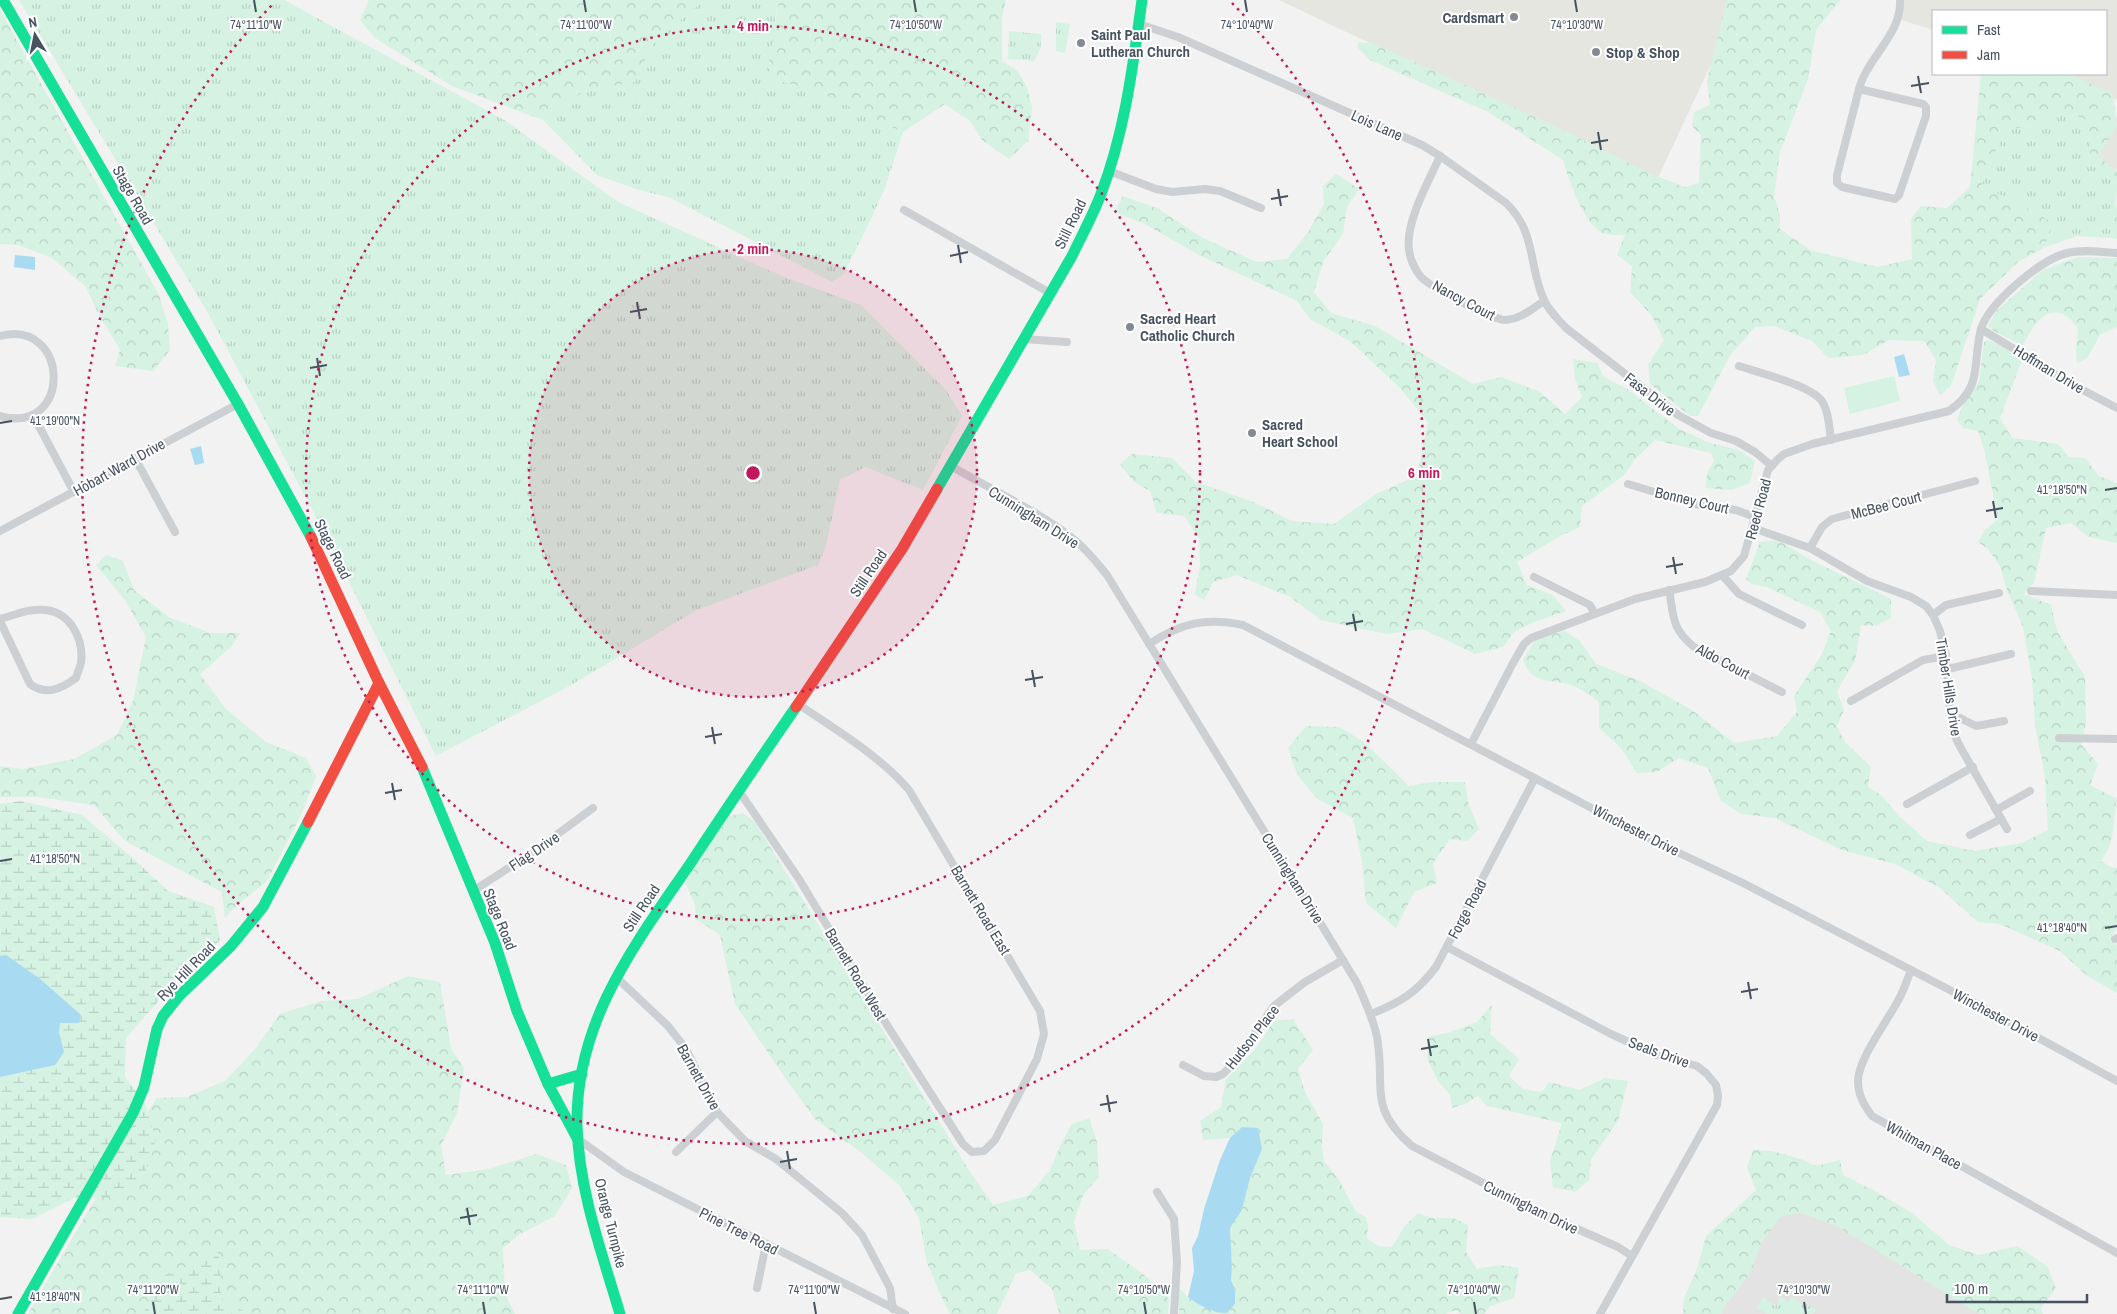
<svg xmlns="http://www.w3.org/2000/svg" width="2117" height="1314" font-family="'Archivo Narrow',sans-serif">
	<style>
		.commercial { fill: #e6e6e0 }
		.education { fill: #e3e3e4 }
		.grass { fill: url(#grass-tufts) }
		.forest { fill: url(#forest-crowns) }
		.wetland { fill: url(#wetland-marsh) }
		.pitch { fill: #d5f2e3 }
		.water { fill: #a8dbf1 }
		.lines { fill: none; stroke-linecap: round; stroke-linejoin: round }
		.street { stroke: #cdd0d3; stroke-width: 8 }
		.fast { stroke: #16e098; stroke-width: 11 }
		.jam { stroke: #f24e42; stroke-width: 11 }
		.ticks { fill: none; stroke: #475260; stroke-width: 2 }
		.ring { fill: none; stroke: #c2185b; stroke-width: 2.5; stroke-dasharray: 2.5 5 }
		.poi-dot { fill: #838a93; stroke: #fff; stroke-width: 2 }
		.labels { text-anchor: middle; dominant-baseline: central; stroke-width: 4; stroke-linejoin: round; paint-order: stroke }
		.poi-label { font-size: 15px; font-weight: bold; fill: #475260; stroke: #fff; text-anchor: start }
		.street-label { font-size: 15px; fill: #475260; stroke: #fff }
		.ticks-label { font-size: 12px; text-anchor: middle; fill: #475260; stroke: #fff; stroke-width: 4; stroke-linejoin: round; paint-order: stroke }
		.centre { fill: #c2185b; stroke: #fff; stroke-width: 2.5 }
		.ring-label { font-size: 15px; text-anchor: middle; font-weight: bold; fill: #c2185b; stroke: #fff; stroke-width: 4; stroke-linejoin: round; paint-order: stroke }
	</style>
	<defs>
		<pattern id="grass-tufts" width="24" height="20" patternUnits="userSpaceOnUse" patternTransform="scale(1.25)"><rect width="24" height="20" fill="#d5f2e3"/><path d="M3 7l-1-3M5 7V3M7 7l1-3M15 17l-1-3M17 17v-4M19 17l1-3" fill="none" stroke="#b8d1c5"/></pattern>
		<pattern id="forest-crowns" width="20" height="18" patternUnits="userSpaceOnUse" patternTransform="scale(1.25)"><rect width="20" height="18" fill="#d5f2e3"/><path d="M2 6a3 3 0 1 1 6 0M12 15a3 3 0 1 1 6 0" fill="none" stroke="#b8d1c5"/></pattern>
		<pattern id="wetland-marsh" width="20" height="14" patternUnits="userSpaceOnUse" patternTransform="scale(1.25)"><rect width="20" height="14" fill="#d5f2e3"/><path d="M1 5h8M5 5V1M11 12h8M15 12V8" fill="none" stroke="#b8d1c5"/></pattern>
	</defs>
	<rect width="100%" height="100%" fill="#f2f2f2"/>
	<g class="commercial">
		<path d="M1279 0H1741L1657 180Z"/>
		<path d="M1900 0H2117V100L2063 74H2106V11H1933V30L1898 19Z"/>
		<path d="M2117 117V171L2094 157Z"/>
	</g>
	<path class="education" d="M1778 1183 2026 1314H1703Z"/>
	<g class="grass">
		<path d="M19 0H284L506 121 618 202 784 277 861 305 946 390 962 416 923 490 865 467 840 480 826 546 818 565 697 610 573 684 436 756 323 530 208 313Z"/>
		<path d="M706 0H779L775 19 779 81 824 92 871 118 903 132 885 188 867 227 844 274 832 282 671 198 636 189 597 175 543 120 586 90 635 81 652 45 694 8Z"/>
		<path d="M1056 22 1070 24 1065 53 1056 51Z"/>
		<path d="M1009 31 1041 34V47L1034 61 1008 59Z"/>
		<path d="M2057 108 2086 120 2091 140 2089 161 2100 169 2117 186C2117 204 2111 220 2111 238L2077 236 2045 247 2052 222 2012 200 1981 187 1991 161 2006 130 2028 126Z"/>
		<path d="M1763 1297 1776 1306 1780 1297 1789 1302 1791 1297 1816 1309 1813 1314H1767L1757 1308Z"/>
	</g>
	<g class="forest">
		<path d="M369 0H706L694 8 652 45 635 82 586 90 543 120 452 86 375 38 360 20Z"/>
		<path d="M779 0H1006L1002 17V61L1017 70 1027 87 1032 108 1028 141 1009 159 982 140 970 121 945 104 903 132 871 118 824 92 779 81 768 68Z"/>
		<path d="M1727 0H1840L1816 30 1808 79 1780 152 1774 196 1780 215V229L1810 250 1878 267 1912 259 1911 219 1921 206 1947 208 1970 187 1981 74H2070L2113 94 2117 126 2098 156 2117 172V186L2100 169 2089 161 2091 140 2086 120 2057 108 2028 126 2006 130 1991 161 1981 187 2012 200 2052 222 2045 247 2018 262 1980 299 1951 386 1940 395 1933 381 1936 360 1924 341 1889 340 1863 355 1828 358 1812 341 1775 326 1755 327 1731 354 1698 416H1690L1650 384 1648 365 1664 340 1652 316 1630 292 1632 266 1617 255 1625 235C1619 235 1611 235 1605 234 1584 227 1569 180 1563 160L1488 112 1370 60 1357 47 1359 42 1375 44 1559 128 1651 174 1685 187 1699 183 1701 135 1692 126 1694 112 1710 105 1707 80Z"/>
		<path d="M0 10 159 295 168 324 170 350 153 371 115 366 120 350 98 313 86 287 52 258 19 245 0 244Z"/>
		<path d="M1336 174 1359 189 1347 207 1343 234 1323 262 1314 292 1331 313 1375 326 1473 384 1501 377 1540 392 1565 414 1582 397 1575 378 1573 359 1597 363 1604 377 1627 389 1679 429 1710 443 1739 450 1755 461 1750 483 1731 490 1706 488 1707 473 1714 461 1711 453 1655 440 1636 458 1624 475 1582 506 1580 527 1560 536 1517 562 1527 585 1553 595 1566 611 1534 622 1514 632 1503 647 1475 654 1423 629 1387 634 1362 629 1321 620 1290 597 1237 575 1213 582 1204 600 1195 594 1200 566 1199 538 1184 516 1157 513 1150 491 1133 481 1120 464 1132 454 1172 458 1196 482 1256 503 1292 521 1334 524 1376 494 1417 476 1428 422 1400 388 1351 342 1310 319 1297 301 1199 255 1145 224 1114 212 1123 196 1157 208 1203 238 1257 262 1287 259 1308 232 1324 204 1323 186Z"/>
		<path d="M2117 203V239L2111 238V220Z"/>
		<path d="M2078 257 2117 258V327L2100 335 2087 358 2077 363 2076 349 2078 328C2074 324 2068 316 2063 314 2042 306 2030 331 2023 346L1994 331 1988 326 1996 311 2043 270Z"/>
		<path d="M1989 340 2001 346 2022 360 2000 418 2012 438 2058 444 2069 457 2085 458 2099 476 2117 483V543L2089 537 2071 523 2046 528 2034 583 2024 594 2051 605 2057 631 2085 677 2086 722 2081 744 2098 764 2090 785 2117 799C2111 828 2117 838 2101 861L2113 868 2117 867V925L2110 941 2117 945V993L2086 975 2060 951 2000 924 1978 922 1940 888 1895 864 1842 850 1775 818 1742 814 1721 801 1708 768 1679 758 1657 772 1637 773 1621 748 1599 728V702C1592 697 1584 691 1576 687 1553 677 1533 688 1523 660L1537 637 1565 631 1580 641 1596 664 1640 681 1692 710 1734 743 1777 736 1797 712 1794 696 1822 654 1831 631 1820 612 1767 587 1752 584 1746 579 1760 542 1778 540 1809 559 1891 599V618L1876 626 1861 625 1855 661 1837 691 1844 710 1837 726 1845 742 1871 767 1868 787 1881 795 1899 816 1927 841 1975 851 2022 843 2048 830 2045 777 2035 725 2032 678 2023 627 2007 590 2000 566 1987 548 1978 542 1985 530 1998 519 1984 449 1978 431 1963 428 1957 420 1962 407 1979 382 1984 342Z"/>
		<path d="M106 555 123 561 134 590 169 617 210 633H240L232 646 200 674 226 709 266 742 306 758 316 776 302 813 267 881 236 906 225 918 222 892 125 841 94 805 38 797H0V766L22 769 74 759 117 735 133 701 146 637 125 600 96 565Z"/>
		<path d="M1306 726 1340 727 1365 743 1409 786 1432 782H1465L1468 802 1479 829 1467 841 1450 839 1433 863 1437 883 1414 892 1396 928 1366 903 1362 862 1353 818 1316 798 1297 774 1288 748Z"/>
		<path d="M743 813 755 822 970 1172 993 1205 1028 1196 1050 1170 1060 1146 1072 1124 1089 1118 1097 1142 1099 1177 1083 1195 1074 1221 1080 1250 1108 1249 1144 1275 1169 1299 1168 1314H1062L1059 1313 1052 1289 1030 1270 1016 1273 997 1314H950L945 1305 927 1263 919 1218 900 1186 862 1153 816 1120 786 1079 735 1004 720 935 696 919 695 905 685 882 729 816Z"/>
		<path d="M408 976 440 982 451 1048 464 1068 457 1113 441 1145 446 1175 489 1169 536 1154 566 1165 572 1188 555 1216 520 1234 503 1248 505 1294 515 1314H28L133 1134 157 1098 187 1097 225 1081 256 1048 280 1014 321 1001 358 999Z"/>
		<path d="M1492 1005 1490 1034 1519 1059 1509 1076 1523 1089 1542 1092 1549 1082 1580 1090 1605 1078 1628 1081 1618 1121 1591 1159 1589 1180 1575 1192 1553 1187 1550 1161 1562 1123 1487 1106 1478 1096 1467 1103 1452 1108 1450 1095 1438 1081 1427 1058 1428 1037 1451 1032 1477 1022Z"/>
		<path d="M1293 1019 1313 1050 1298 1069 1305 1092 1323 1124 1322 1145 1324 1161 1339 1180 1356 1212 1366 1217 1368 1226 1367 1238 1378 1246 1392 1247 1404 1227 1418 1213 1432 1218H1453L1468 1225 1466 1252 1477 1269 1500 1265 1519 1268 1514 1298 1490 1306 1484 1314H1462L1456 1310 1445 1314H1179V1288L1188 1297 1235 1290 1231 1280 1232 1267 1230 1228 1242 1210 1250 1178 1262 1149 1258 1128 1242 1127 1230 1138 1203 1140 1200 1121 1221 1107 1226 1079 1257 1047 1274 1021Z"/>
		<path d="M1753 1150 1772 1151 1801 1159 1816 1166 1840 1160 1843 1175 1873 1190 1912 1213 1949 1245 1978 1255 2017 1246 2047 1266 2056 1288 2041 1308 2043 1314H1979L1835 1225 1800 1213 1780 1217 1762 1242 1750 1274 1724 1307 1722 1314H1683L1684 1298 1697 1269 1706 1236 1756 1190 1747 1168Z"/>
	</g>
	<g class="wetland">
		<path d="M21 801 82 815 135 860 168 891 214 907 220 940 168 990 126 1038 125 1077 145 1103 156 1140 142 1181 109 1197 74 1198 32 1219 0 1217V804Z"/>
		<path d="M218 1252 222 1300 250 1314H143L161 1277Z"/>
	</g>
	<path class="pitch" d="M1894 376 1900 401 1850 414 1844 388Z"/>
	<g class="water">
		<path d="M15 255 35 257V270L14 267Z"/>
		<path d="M1904 354 1910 375 1899 377 1894 357Z"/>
		<path d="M201 446 204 463 195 465 190 449Z"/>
		<path d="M6 955 39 978 81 1015 79 1023H60L59 1033 64 1052 55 1065 0 1077V956Z"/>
		<path d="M1242 1127 1258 1128 1262 1149 1250 1178 1242 1210 1230 1228 1232 1267 1231 1280 1235 1290V1304L1226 1313C1212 1313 1199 1305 1188 1297L1194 1271 1192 1248 1198 1236 1204 1209 1220 1160 1230 1138Z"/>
	</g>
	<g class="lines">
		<g class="street">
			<path d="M1139 24 1178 37 1422 145 1440 156 1506 203C1537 233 1528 265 1544 300 1549 311 1558 319 1566 328L1678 415 1711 433 1736 441 1755 452 1772 466"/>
			<path d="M1859 89 1923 104 1926 107V116L1899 195 1895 199 1842 187 1837 183V175Z"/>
			<path d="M1859 89C1867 58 1902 34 1900 0"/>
			<path d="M1440 156C1429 181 1405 222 1409 250 1410 259 1415 270 1421 277 1432 288 1492 320 1506 320 1521 319 1533 308 1544 301"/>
			<path d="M1109 171 1156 189 1172 192 1205 189 1220 191 1261 208"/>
			<path d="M904 210 1050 293"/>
			<path d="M1981 329 2077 387 2117 408"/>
			<path d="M0 336C70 318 73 436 0 416"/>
			<path d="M1023 339 1067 342"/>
			<path d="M1739 366C1757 372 1809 385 1821 400 1829 410 1829 428 1831 440"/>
			<path d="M33 415 74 492"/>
			<path d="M135 458 175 532"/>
			<path d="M951 466C990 489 1042 513 1076 541 1088 551 1097 563 1107 575L1357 983C1365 1001 1373 1018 1377 1037 1386 1087 1367 1108 1412 1146L1539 1212 1618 1247 1632 1256"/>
			<path d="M1628 484 1694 504 1736 510 1755 517"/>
			<path d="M1753 528 1810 548 1867 581 1911 597 1926 606 1933 615 1940 631 1946 656 1950 713 1953 730 1958 743 2007 829"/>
			<path d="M0 531 238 404"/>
			<path d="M1810 548 1822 527 1832 519 1975 481"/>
			<path d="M1723 576 1739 594 1802 625"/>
			<path d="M1534 577 1590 605 1595 614"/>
			<path d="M1669 590C1674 617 1671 628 1694 647L1782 692"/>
			<path d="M2031 591 2117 595"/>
			<path d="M1933 615 1946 605 1999 593"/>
			<path d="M0 619C15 615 30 608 46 610 71 613 84 640 81 663 80 668 77 673 76 678 61 689 46 696 30 684L0 621"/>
			<path d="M1149 644C1181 623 1206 617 1243 625L1662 845 1743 883 1971 1001 2117 1081"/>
			<path d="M1948 669 2011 654"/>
			<path d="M1851 701 1923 660 1946 656"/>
			<path d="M1950 713 1976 726 2004 721"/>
			<path d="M2059 738 2117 739"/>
			<path d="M1471 744 1512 665 1524 644 1531 638 1635 599 1705 582 1731 571 1744 556 1768 470 1778 459 1784 454 1812 444 1949 411C1984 387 1972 363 1981 329 1989 303 2041 259 2067 253 2083 249 2101 252 2117 253"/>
			<path d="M739 791 799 879 887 1025 963 1144 972 1152 984 1151 995 1140 1037 1059 1044 1034 1040 1011 909 790C879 755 836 730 798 704"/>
			<path d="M1907 804 1973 767"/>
			<path d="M1996 810 2030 791"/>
			<path d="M1970 835 2001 819"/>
			<path d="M473 891 536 850 593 808"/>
			<path d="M2115 939 2117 938"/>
			<path d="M1447 947 1611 1034 1657 1055 1697 1066 1706 1073 1716 1085 1718 1096 1717 1105 1600 1314"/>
			<path d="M1911 970C1907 980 1904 990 1899 999 1888 1020 1858 1059 1858 1081 1858 1095 1864 1105 1872 1116L2117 1253"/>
			<path d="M616 977 668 1026 686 1049 717 1112 745 1141 776 1159 842 1213 862 1235 890 1288 893 1309"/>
			<path d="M1371 1014C1401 1002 1416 993 1436 967L1535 778"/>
			<path d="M1183 1065 1204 1076 1216 1077 1223 1074 1232 1065 1274 1006 1305 982 1343 960"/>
			<path d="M578 1139 624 1172 905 1314"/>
			<path d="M676 1152 717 1112"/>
			<path d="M1157 1192 1174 1219 1177 1262 1174 1314"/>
			<path d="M757 1288 766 1244"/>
		</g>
		<g class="fast">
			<path d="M3 0 238 404 311 537"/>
			<path d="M937 489 1072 256C1082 235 1093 215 1101 194 1125 132 1133 65 1142 0"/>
			<path d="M422 767 495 943 517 1011 548 1084 577 1138"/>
			<path d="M548 1084 582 1074"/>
			<path d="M18 1314 133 1113 144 1087 157 1029 163 1016 179 996 231 946 263 907 308 822"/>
			<path d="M620 1314C602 1253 579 1191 577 1126 575 1022 634 946 690 864 725 811 760 759 796 707"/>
		</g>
		<g class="jam">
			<path d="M311 537 379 683 422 767"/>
			<path d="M796 707 902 549 937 489"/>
			<path d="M308 822 379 683"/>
		</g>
	</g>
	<path class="ticks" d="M254 0 256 12M584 0 586 12M914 0 916 12M1245 0 1247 12M1575 0 1577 12M1918 76 1921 93M1911 86 1929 83M1598 132 1601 150M1591 143 1608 140M1278 189 1281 206M1271 199 1288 196M958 245 961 263M950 256 968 252M637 302 640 319M630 312 647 309M317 358 320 376M310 368 327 365M0 423 12 421M2105 490 2117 488M1993 501 1996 518M1986 511 2003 508M1673 557 1676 574M1666 567 1683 564M1353 614 1356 631M1346 624 1363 621M1032 670 1035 687M1025 680 1043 677M712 727 715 744M705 737 722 734M392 783 395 800M385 793 402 790M0 861 12 859M2105 928 2117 926M1748 982 1751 999M1741 992 1758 989M1428 1039 1431 1056M1421 1049 1438 1046M1107 1095 1110 1112M1100 1105 1117 1102M787 1151 790 1169M780 1162 797 1159M467 1208 470 1225M460 1218 477 1215M0 1299 12 1297M153 1302 155 1314M483 1302 485 1314M814 1302 816 1314M1144 1302 1146 1314M1474 1302 1476 1314M1804 1302 1806 1314"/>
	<circle cx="753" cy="473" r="224" fill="#c2185b" fill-opacity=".12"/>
	<g class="ring">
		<circle cx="753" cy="473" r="224"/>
		<circle cx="753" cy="473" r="447"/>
		<path d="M1232 3A671 671 0 1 1 274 3"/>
	</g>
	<g class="poi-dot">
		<circle cx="1514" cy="17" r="5"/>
		<circle cx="1081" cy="43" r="5"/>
		<circle cx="1596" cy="52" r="5"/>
		<circle cx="1130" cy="327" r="5"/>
		<circle cx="1252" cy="433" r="5"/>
	</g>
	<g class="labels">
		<g class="poi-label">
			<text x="1504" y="17" text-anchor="end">Cardsmart</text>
			<text x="1091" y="34">Saint Paul<tspan x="1091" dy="17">Lutheran Church</tspan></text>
			<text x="1606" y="52">Stop &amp; Shop</text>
			<text x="1140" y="318">Sacred Heart<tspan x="1140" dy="17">Catholic Church</tspan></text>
			<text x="1262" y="424">Sacred<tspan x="1262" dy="17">Heart School</tspan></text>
		</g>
		<g class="street-label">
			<text transform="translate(1377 125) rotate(24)">Lois Lane</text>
			<text transform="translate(133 195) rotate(60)">Stage Road</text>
			<text transform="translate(1070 224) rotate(-64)">Still Road</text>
			<text transform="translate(1464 300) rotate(28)">Nancy Court</text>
			<text transform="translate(2049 369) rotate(31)">Hoffman Drive</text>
			<text transform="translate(1650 394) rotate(38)">Fasa Drive</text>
			<text transform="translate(119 467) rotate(-29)">Hobart Ward Drive</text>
			<text transform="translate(1692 500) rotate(13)">Bonney Court</text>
			<text transform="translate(1886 505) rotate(-15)">McBee Court</text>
			<text transform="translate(1758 509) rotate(-75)">Reed Road</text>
			<text transform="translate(1034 517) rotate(32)">Cunningham Drive</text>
			<text transform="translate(333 549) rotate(64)">Stage Road</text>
			<text transform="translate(868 573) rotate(-56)">Still Road</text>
			<text transform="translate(1723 661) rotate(28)">Aldo Court</text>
			<text transform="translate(1949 687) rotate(81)">Timber Hills Drive</text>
			<text transform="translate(1636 830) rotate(27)">Winchester Drive</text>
			<text transform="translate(534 851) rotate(-34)">Flag Drive</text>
			<text transform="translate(1293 878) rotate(58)">Cunningham Drive</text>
			<text transform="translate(641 908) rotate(-56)">Still Road</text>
			<text transform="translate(1467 909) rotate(-62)">Forge Road</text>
			<text transform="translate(981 910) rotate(59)">Barnett Road East</text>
			<text transform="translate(500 919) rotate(68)">Stage Road</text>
			<text transform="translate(186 971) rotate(-46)">Rye Hill Road</text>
			<text transform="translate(856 974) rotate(59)">Barnett Road West</text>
			<text transform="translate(1996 1015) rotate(28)">Winchester Drive</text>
			<text transform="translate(1252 1037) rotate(-52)">Hudson Place</text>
			<text transform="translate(1659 1052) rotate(20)">Seals Drive</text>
			<text transform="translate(699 1077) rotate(61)">Barnett Drive</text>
			<text transform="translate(1924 1145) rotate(29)">Whitman Place</text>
			<text transform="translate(1531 1207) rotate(26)">Cunningham Drive</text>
			<text transform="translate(611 1223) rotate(76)">Orange Turnpike</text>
			<text transform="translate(739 1231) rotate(27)">Pine Tree Road</text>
		</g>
	</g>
	<g class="ticks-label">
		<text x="256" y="29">74°11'10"W</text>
		<text x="586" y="29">74°11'00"W</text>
		<text x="916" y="29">74°10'50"W</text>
		<text x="1247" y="29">74°10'40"W</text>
		<text x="1577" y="29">74°10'30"W</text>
		<text x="55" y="425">41°19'00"N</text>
		<text x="2062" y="494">41°18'50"N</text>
		<text x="55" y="863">41°18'50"N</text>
		<text x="2062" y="932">41°18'40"N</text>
		<text x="153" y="1294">74°11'20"W</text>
		<text x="483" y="1294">74°11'10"W</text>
		<text x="814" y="1294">74°11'00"W</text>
		<text x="1144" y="1294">74°10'50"W</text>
		<text x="1474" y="1294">74°10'40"W</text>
		<text x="1804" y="1294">74°10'30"W</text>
		<text x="55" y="1301">41°18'40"N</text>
	</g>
	<circle cx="753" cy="473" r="8" class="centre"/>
	<g class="ring-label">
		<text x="753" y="31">4 min</text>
		<text x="753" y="254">2 min</text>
		<text x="1424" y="478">6 min</text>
	</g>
	<rect x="1932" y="10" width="175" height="65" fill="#ffffff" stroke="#b5babf"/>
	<rect x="1942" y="26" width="25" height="8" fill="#16e098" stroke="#b5babf"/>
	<text x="1977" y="35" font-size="15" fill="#475260">Fast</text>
	<rect x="1942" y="51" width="25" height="8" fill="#f24e42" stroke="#b5babf"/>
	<text x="1977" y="60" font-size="15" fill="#475260">Jam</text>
	<g transform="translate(35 35) rotate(350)" stroke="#ffffff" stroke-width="4" paint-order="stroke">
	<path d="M0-4L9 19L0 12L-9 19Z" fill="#475260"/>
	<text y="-8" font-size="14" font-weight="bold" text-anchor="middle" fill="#475260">N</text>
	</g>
	<path d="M1947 1294v8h140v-8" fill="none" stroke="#475260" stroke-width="2.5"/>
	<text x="1954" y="1294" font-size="15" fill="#475260" stroke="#ffffff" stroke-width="4" paint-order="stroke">100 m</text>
</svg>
